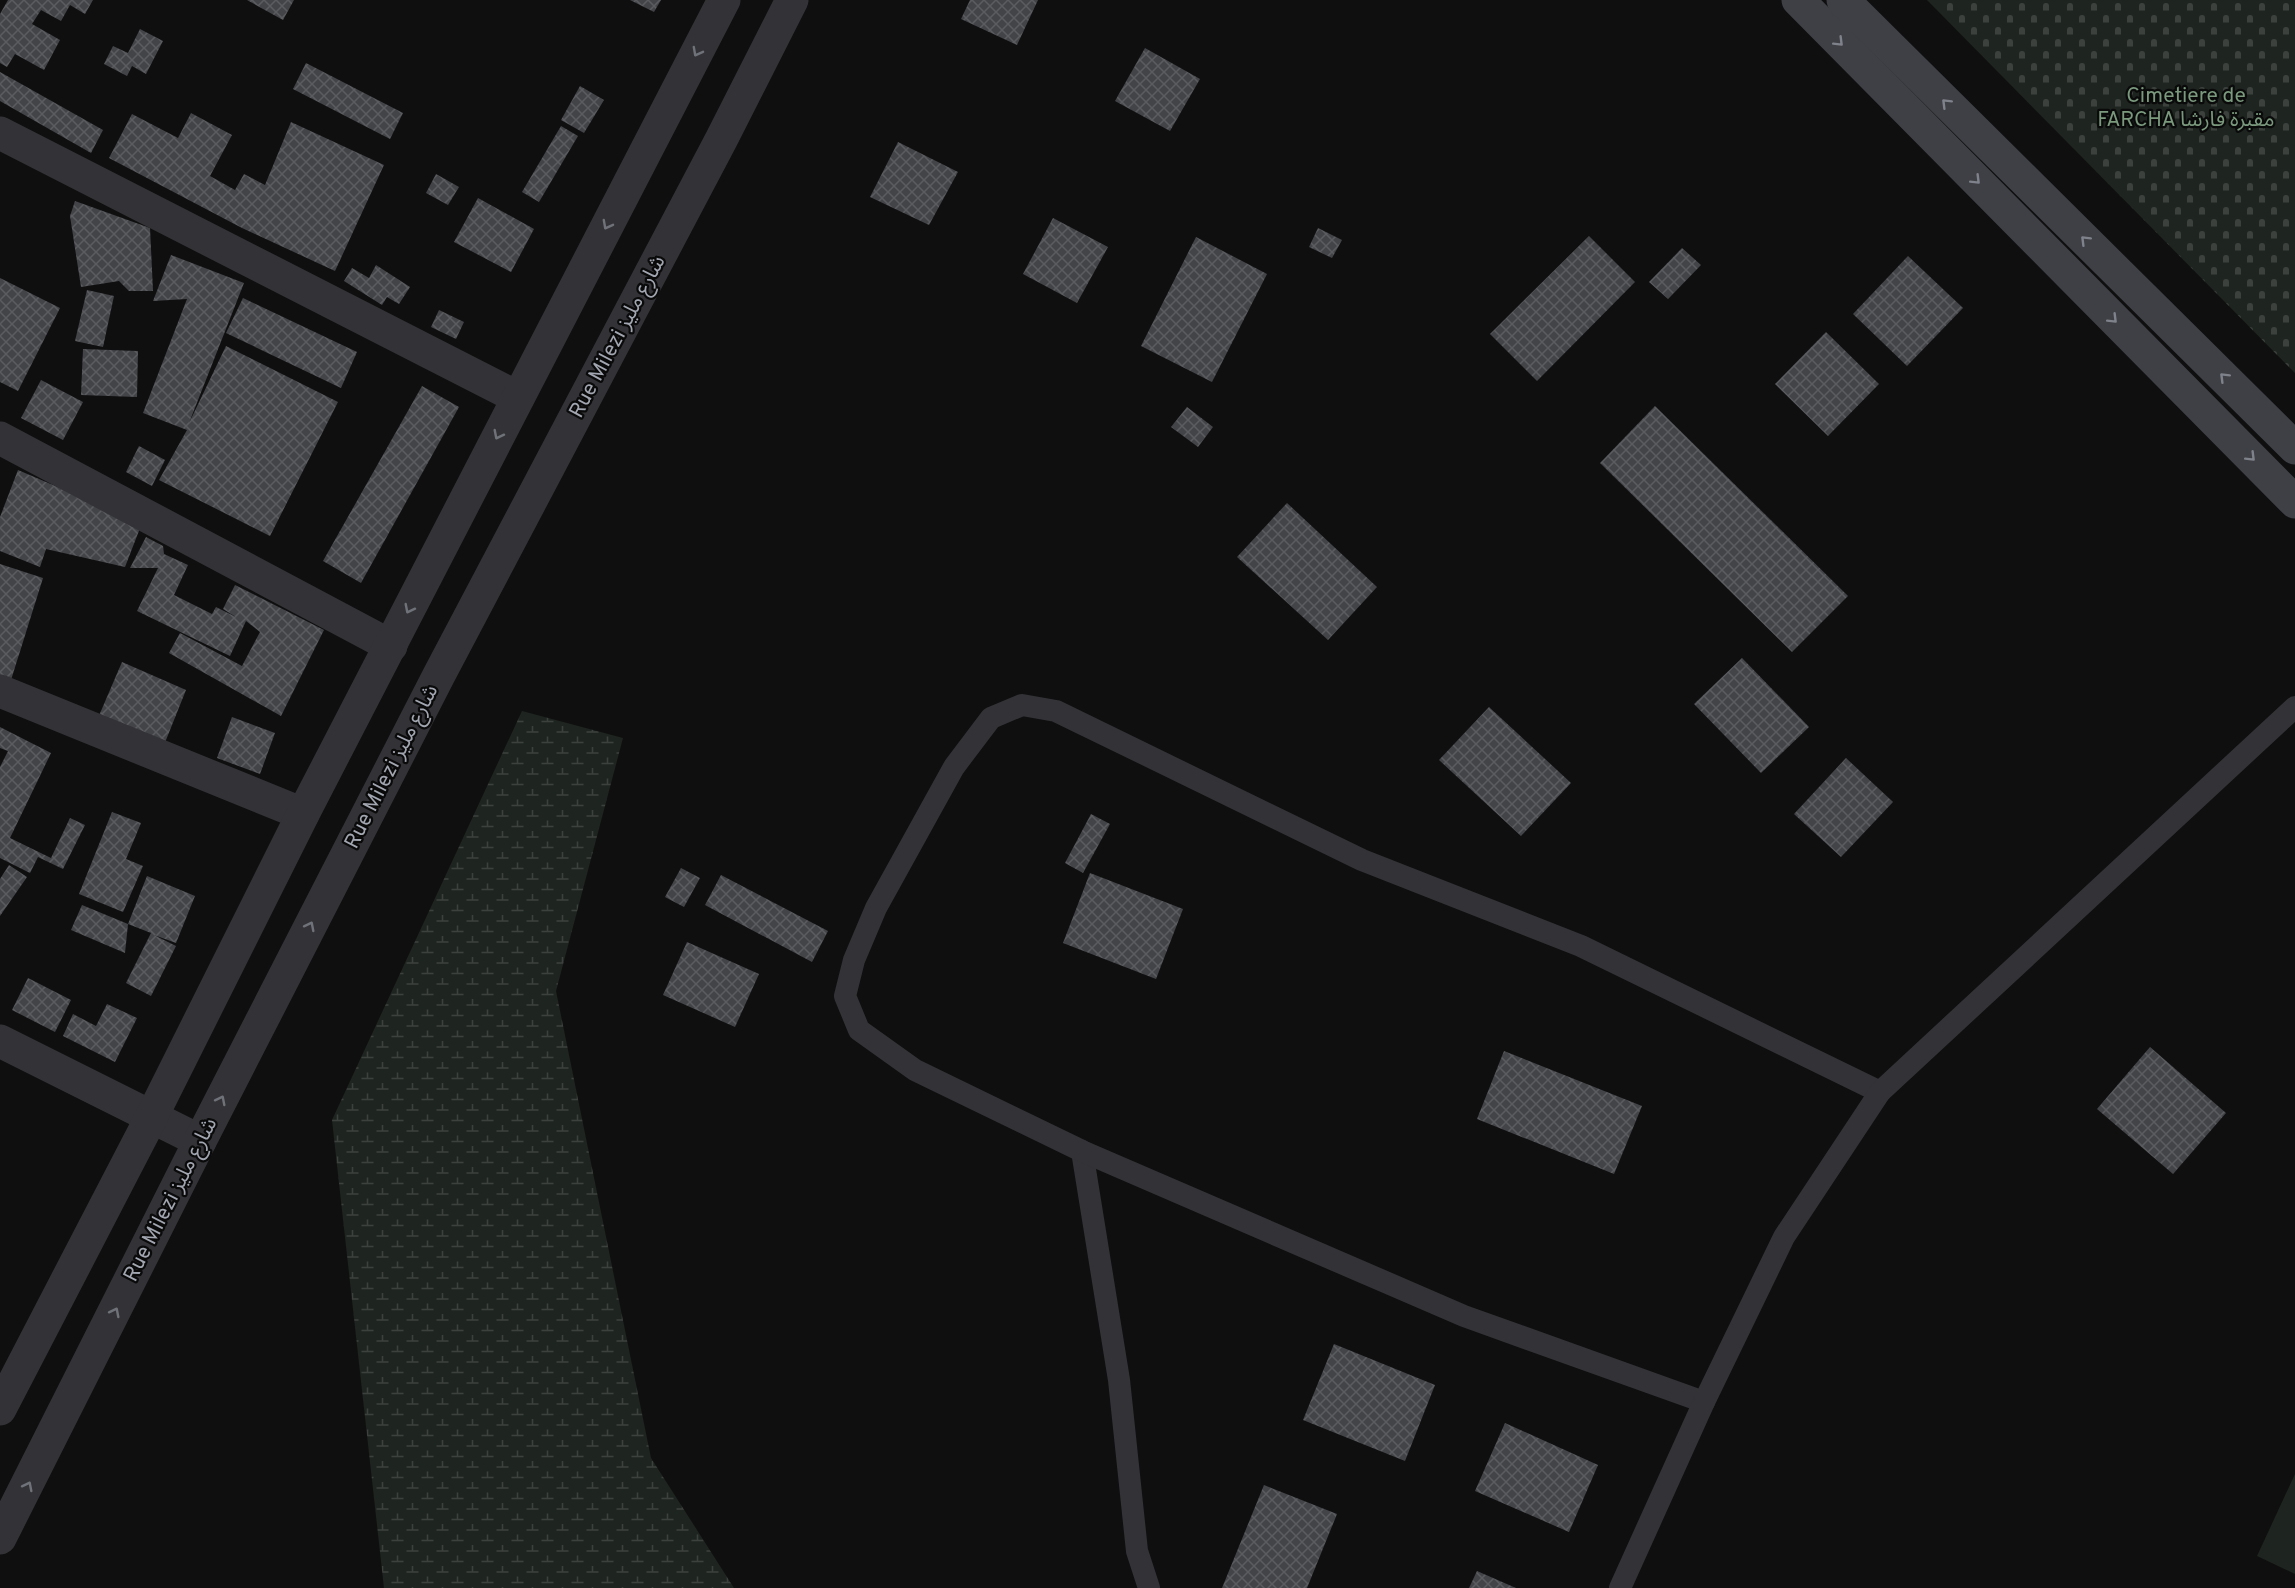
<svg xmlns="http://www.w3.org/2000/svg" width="2295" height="1588" font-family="Overpass,'Noto Sans Arabic',sans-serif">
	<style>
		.wetland { fill: url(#wetland-marsh) }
		.cemetery { fill: url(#cemetery-stones) }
		.park { fill: #1e241f }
		.building { fill: url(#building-cross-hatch) }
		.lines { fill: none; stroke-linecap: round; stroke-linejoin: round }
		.service { stroke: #333337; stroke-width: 22 }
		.minor { stroke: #333337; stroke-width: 33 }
		.tertiary { stroke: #333337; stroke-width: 33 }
		.secondary { stroke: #3f4045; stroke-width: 33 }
		.oneway { stroke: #7f828b }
		.oneway2 { stroke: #70727a }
		.labels { text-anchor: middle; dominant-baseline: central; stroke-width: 4.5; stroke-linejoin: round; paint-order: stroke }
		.park-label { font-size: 21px; fill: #7a997d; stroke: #0a0a0b }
		.street-label { font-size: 21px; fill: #a2a6b0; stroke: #0a0a0b }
	</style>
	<defs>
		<pattern id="wetland-marsh" width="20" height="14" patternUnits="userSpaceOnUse" patternTransform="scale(1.5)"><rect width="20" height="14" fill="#1e241f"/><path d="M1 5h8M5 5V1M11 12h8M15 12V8" fill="none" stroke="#3c413d"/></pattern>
		<pattern id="cemetery-stones" width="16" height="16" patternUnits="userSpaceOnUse" patternTransform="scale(1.5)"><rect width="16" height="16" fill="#1e241f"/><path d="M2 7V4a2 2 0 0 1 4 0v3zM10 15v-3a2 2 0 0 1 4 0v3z" fill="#3c413d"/></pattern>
		<pattern id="building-cross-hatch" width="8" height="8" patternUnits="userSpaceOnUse" patternTransform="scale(1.5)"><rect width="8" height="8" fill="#434448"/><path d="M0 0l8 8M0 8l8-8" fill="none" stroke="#5b5c60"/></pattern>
	</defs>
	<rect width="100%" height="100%" fill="#0f0f10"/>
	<path class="wetland" d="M522 711 623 738 556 991 651 1458 734 1588H384L332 1120Z"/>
	<path class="cemetery" d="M1927 0H2295V373Z"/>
	<path class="park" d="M2295 1474V1574L2257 1556Z"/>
	<g class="building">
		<path d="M8 0H93L85 14 70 5 61 21 41 10 32 24 60 40 44 70 15 54 7 67 0 63V14Z"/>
		<path d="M247 0H294L283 20Z"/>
		<path d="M630 0H661L654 12Z"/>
		<path d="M970 0H1038L1017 45 961 19Z"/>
		<path d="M140 29 163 41 146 74 132 66 127 76 104 64 113 46 128 53Z"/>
		<path d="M1145 48 1200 79 1170 131 1115 101Z"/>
		<path d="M306 63 403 113 390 139 293 89Z"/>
		<path d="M0 72 103 130 91 153 0 101Z"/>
		<path d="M580 86 604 100 584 133 561 120Z"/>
		<path d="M191 113 232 135 210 176 235 190 244 174 265 185 291 122 384 165 335 271 242 228 109 158 132 114 178 138Z"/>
		<path d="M561 126 578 136 539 202 522 192Z"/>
		<path d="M898 142 958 172 929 225 870 197Z"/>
		<path d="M436 174 459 187 448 205 426 193Z"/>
		<path d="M478 198 534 229 511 272 454 242Z"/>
		<path d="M75 201 150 228 153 291H129L119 281 81 287 70 216Z"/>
		<path d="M1053 218 1108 247 1077 303 1023 274Z"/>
		<path d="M1318 228 1342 240 1332 258 1309 247Z"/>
		<path d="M1589 236 1635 282 1537 381 1490 334Z"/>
		<path d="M1196 237 1267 274 1212 382 1141 346Z"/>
		<path d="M1682 248 1701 265 1668 299 1649 282Z"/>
		<path d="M171 255 244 283 189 423 226 346 338 402 270 536 159 480 187 430 143 413 187 299 153 301Z"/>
		<path d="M1908 256 1963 308 1907 366 1853 314Z"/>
		<path d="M376 265 410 287 399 304 387 297 382 305 344 281 352 268 369 278Z"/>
		<path d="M0 278 60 308 18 391 0 382Z"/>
		<path d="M87 290 114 296 103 347 75 341Z"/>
		<path d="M243 298 357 352 341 388 226 333Z"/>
		<path d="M439 310 464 322 456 339 431 327Z"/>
		<path d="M1826 332 1879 384 1828 436 1775 384Z"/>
		<path d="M83 349 138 351 137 397 81 395Z"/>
		<path d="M41 380 83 402 63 440 21 418Z"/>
		<path d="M422 386 459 407 361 583 323 561Z"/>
		<path d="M1655 406 1848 596 1792 652 1600 463Z"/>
		<path d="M1187 407 1213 427 1198 447 1171 427Z"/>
		<path d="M139 446 165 460 152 486 126 472Z"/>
		<path d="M18 470 142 523 125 567 46 549 40 567 0 551V517Z"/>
		<path d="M1287 503 1377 587 1328 640 1237 557Z"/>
		<path d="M146 537 163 546 164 554 188 565 174 595 212 614 216 607 236 617 223 609 235 585 324 630 281 716 169 653 180 633 242 666 260 632 246 621 230 656 137 611 158 568H130Z"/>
		<path d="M0 564 43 578 11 680 0 677Z"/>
		<path d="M1742 658 1809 727 1761 773 1694 704Z"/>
		<path d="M122 662 186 690 164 745 98 718Z"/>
		<path d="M1489 707 1571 783 1521 836 1439 760Z"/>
		<path d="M232 717 275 733 260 774 217 758Z"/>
		<path d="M0 727 51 753 10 838 51 858 70 818 85 825 63 869 38 857 30 873 0 858V767L8 751 0 748Z"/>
		<path d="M1846 758 1893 802 1841 857 1794 814Z"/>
		<path d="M112 812 141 823 126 859 143 866 123 912 79 894Z"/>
		<path d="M1091 814 1110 824 1083 873 1065 863Z"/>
		<path d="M9 865 27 877 0 916V879Z"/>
		<path d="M681 868 700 878 684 907 665 897Z"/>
		<path d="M1090 873 1183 909 1156 979 1063 943Z"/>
		<path d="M721 875 828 931 812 962 705 905Z"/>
		<path d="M147 876 195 896 176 943 154 935 176 946 151 996 126 983 151 933 128 924Z"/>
		<path d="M82 905 128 924 125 953 71 930Z"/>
		<path d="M687 942 759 974 735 1027 663 995Z"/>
		<path d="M28 978 71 1000 55 1032 12 1010Z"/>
		<path d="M107 1004 137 1018 115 1062 63 1036 73 1014 96 1026Z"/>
		<path d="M2150 1047 2226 1113 2173 1174 2097 1109Z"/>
		<path d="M1504 1051 1642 1106 1614 1174 1477 1119Z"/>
		<path d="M1334 1344 1435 1385 1405 1461 1303 1420Z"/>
		<path d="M1505 1423 1598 1465 1569 1532 1475 1491Z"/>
		<path d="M1264 1485 1337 1514 1307 1588H1222Z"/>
		<path d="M1477 1571 1516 1588H1469Z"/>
	</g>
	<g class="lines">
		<g class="service">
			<path d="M1082 1151 1119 1380 1137 1551 1149 1588"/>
			<path d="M1704 1402 1464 1316 1082 1151 915 1070 859 1030 845 996 854 960 876 908 954 767 991 718 1022 705 1056 711 1362 860 1581 946 1880 1092"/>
			<path d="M1620 1588 1704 1402 1784 1237 1880 1092 2295 707"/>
		</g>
		<g class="minor">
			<path d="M0 133 517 397"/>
			<path d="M0 438 391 646"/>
			<path d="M0 691 303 814"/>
			<path d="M0 1041 200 1141"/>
		</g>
		<g class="tertiary">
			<path d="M0 1409 151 1118 303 814 724 0"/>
			<path d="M0 1538 200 1141 439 675 721 140 792 0"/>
		</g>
		<g class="secondary">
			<path d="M1798 0 2295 502"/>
			<path d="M1843 0 2295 448"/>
		</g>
	</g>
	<defs><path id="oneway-chevron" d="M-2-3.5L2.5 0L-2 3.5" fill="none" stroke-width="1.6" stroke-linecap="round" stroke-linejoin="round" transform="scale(1.5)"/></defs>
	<g class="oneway">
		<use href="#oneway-chevron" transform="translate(1839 42) rotate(45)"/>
		<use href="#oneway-chevron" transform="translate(1946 103) rotate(-135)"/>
		<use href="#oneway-chevron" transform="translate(1976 180) rotate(45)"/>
		<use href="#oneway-chevron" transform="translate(2085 240) rotate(-135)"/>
		<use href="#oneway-chevron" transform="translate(2113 319) rotate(45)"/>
		<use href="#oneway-chevron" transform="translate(2224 377) rotate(-135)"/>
		<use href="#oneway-chevron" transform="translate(2251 457) rotate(45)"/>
	</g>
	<g class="oneway2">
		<use href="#oneway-chevron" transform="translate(697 52) rotate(118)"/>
		<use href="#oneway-chevron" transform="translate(607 225) rotate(118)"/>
		<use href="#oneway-chevron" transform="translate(498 435) rotate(117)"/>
		<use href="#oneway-chevron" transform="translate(409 609) rotate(117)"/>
		<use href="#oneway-chevron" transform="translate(310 926) rotate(-63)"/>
		<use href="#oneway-chevron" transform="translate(221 1100) rotate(-63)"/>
		<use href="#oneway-chevron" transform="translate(115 1312) rotate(-63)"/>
		<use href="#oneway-chevron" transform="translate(28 1486) rotate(-63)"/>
	</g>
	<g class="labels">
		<g class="park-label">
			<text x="2186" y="96">Cimetiere de<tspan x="2186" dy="24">FARCHA مقبرة فارشا</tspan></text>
		</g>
		<g class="street-label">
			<text transform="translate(618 337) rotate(-62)">Rue Milezi شارع مليز</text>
			<text transform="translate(392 767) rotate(-63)">Rue Milezi شارع مليز</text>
			<text transform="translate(171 1200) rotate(-63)">Rue Milezi شارع مليز</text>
		</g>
	</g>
</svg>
